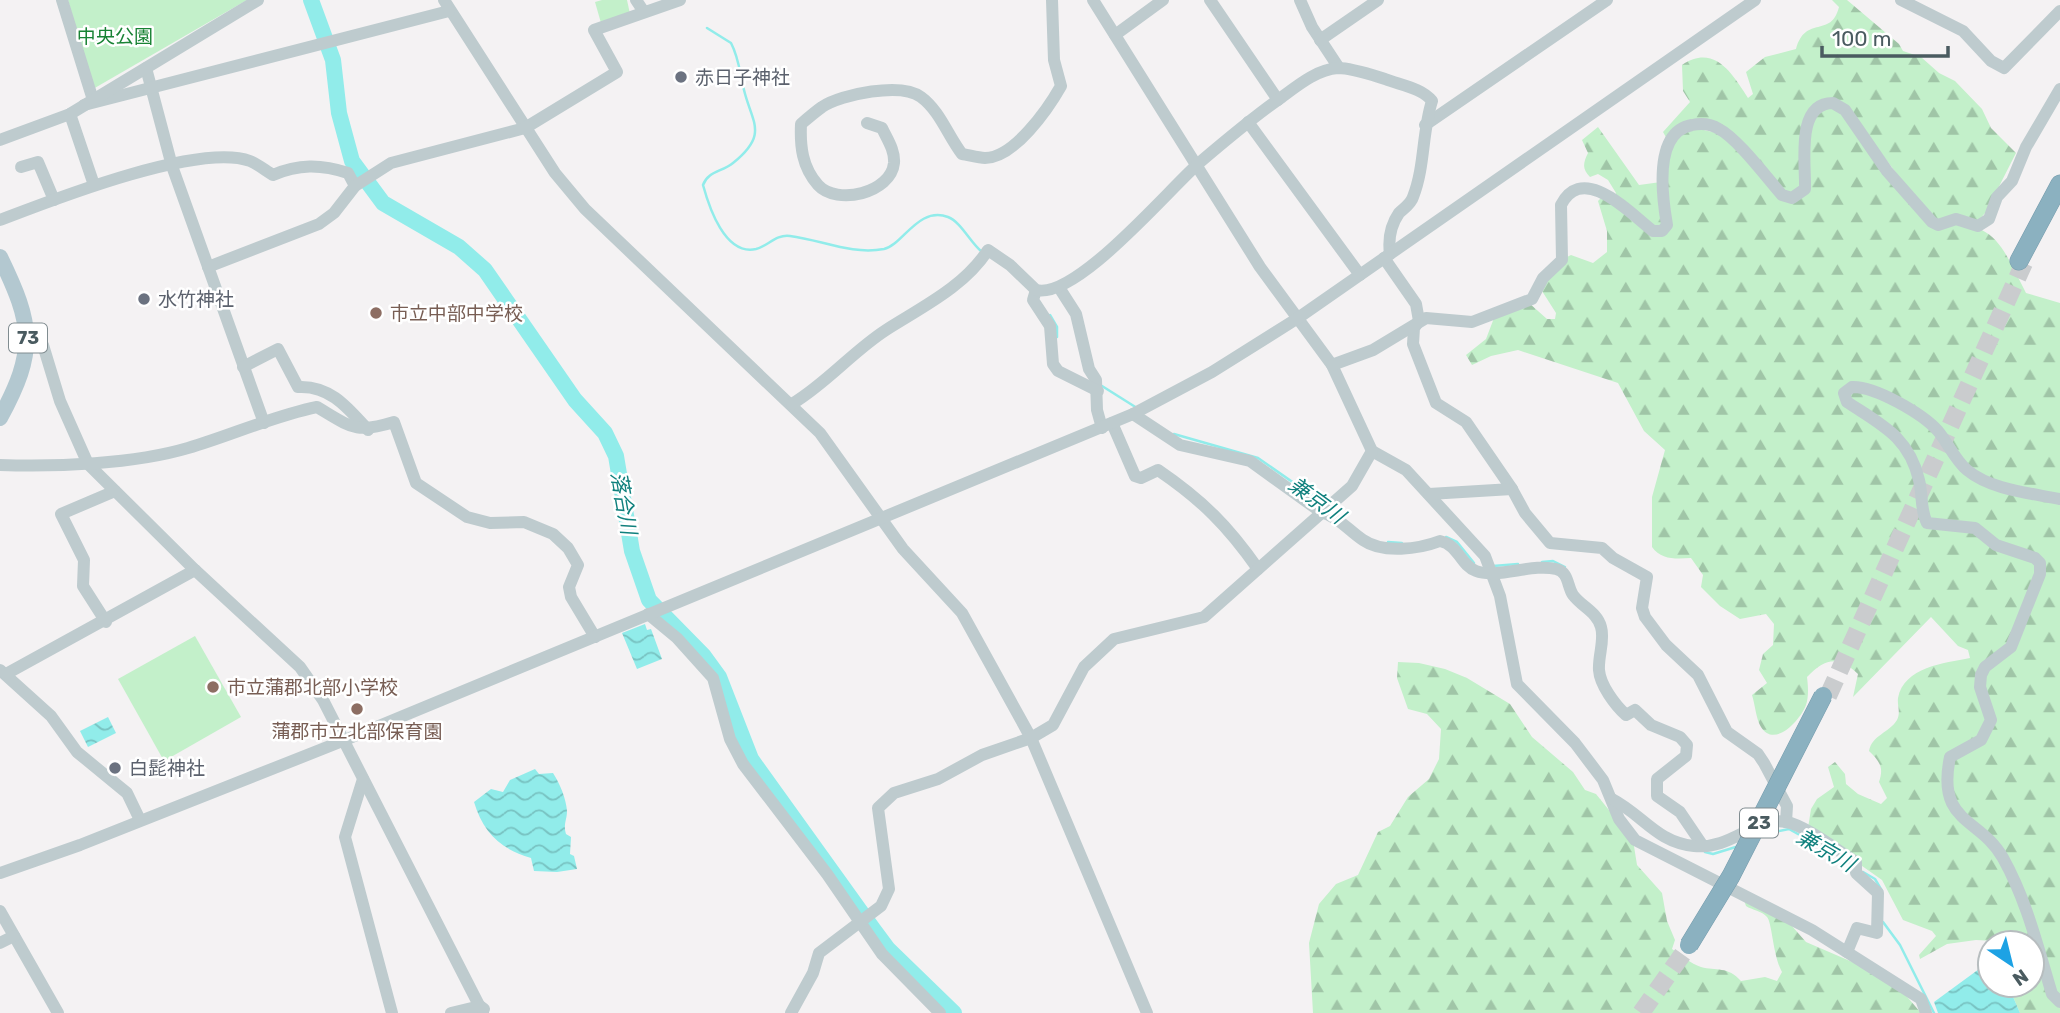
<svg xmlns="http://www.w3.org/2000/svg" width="2060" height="1013" font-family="Rubik,'Noto Sans JP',sans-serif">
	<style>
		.forest { fill: url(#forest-firs) }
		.park { fill: #c3f0ca }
		.water { fill: url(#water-waves) }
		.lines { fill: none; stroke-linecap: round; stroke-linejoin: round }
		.stream { stroke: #91ecea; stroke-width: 2.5 }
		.river { stroke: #91ecea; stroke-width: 16 }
		.highway-tunnel { stroke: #caccce; stroke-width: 18; stroke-dasharray: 18 9; stroke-linecap: butt }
		.highway-casing { stroke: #769cac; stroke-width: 19 }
		.minor { stroke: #becbce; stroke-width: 12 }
		.major { stroke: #b3c8d0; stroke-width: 16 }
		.highway { stroke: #8bb1c0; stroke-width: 18 }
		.highway-bridge-casing { stroke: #769cac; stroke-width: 19; stroke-linecap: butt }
		.highway-bridge { stroke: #8bb1c0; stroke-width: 18 }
		.worship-dot { fill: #6b7280; stroke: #fff; stroke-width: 2.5 }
		.education-dot { fill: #8d6e63; stroke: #fff; stroke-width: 2.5 }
		.labels { text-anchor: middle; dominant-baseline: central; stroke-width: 5; stroke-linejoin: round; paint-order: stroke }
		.shield { fill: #fff; stroke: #808c90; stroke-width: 2 }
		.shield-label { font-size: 18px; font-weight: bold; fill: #4a5b60 }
		.park-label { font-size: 19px; fill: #198335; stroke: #fff }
		.worship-label { font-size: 19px; fill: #5b616d; stroke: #fff; text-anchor: start }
		.education-label { font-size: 19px; fill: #785e54; stroke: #fff; text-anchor: start }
		.water-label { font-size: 21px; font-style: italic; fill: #0f807d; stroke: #fff }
	</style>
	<defs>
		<pattern id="forest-firs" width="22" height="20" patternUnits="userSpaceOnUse" patternTransform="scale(1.75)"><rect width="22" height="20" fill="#c3f0ca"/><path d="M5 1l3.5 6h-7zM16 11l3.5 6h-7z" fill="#a0c5a7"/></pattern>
		<pattern id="water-waves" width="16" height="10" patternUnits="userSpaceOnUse" patternTransform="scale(1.75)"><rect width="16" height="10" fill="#91ecea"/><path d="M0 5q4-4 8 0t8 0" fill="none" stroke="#78c2c1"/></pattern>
	</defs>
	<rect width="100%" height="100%" fill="#f4f2f3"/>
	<g class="forest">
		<path d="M1832 0H1847L1899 44 1903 51 1921 57 1939 73 1955 81 1982 109 1991 128 2016 153 1986 212 1978 221 1940 223 1928 215 1847 108 1814 107 1803 188 1790 195 1711 123 1667 139 1663 132 1690 102 1683 91 1682 65C1715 43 1733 75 1748 98L1753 94 1746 72 1765 57 1796 49C1806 14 1831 39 1839 7Z"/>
		<path d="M1836 106 1928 223C1995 221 1998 238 2026 293L2060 303V1013H2020L2008 985H2032V943L1976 940 1947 944 1920 959 1919 955 1936 936 1932 931 1903 920 1882 880 1808 828 1811 809 1817 799 1834 787 1828 767 1835 762 1845 774 1846 784 1858 794 1881 804 1887 798 1879 782C1884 767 1880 762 1869 751 1872 735 1889 733 1897 720 1901 712 1897 706 1898 698 1904 667 1944 663 1970 658L1968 650 1958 646 1931 617 1853 697 1858 674C1839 655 1825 658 1807 677 1808 685 1809 696 1806 705 1801 719 1775 749 1761 727 1756 719 1755 704 1752 695L1767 683 1759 670 1763 654 1773 645 1774 624 1766 614 1740 619 1720 606 1701 587 1703 575 1691 558C1676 559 1661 560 1652 547V497L1665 450 1644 431 1618 383 1518 350 1491 356 1472 365 1466 355 1486 339 1494 318 1529 303 1547 319H1555L1556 313 1542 291 1544 281 1567 257 1571 255 1593 263 1607 252V231L1598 201 1602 197 1658 234 1666 206 1669 153 1672 141 1691 127 1721 134 1781 197 1799 200 1809 131 1816 111Z"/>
		<path d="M1598 127 1639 185 1661 182 1664 224 1656 228 1614 197 1616 193 1608 180 1598 174 1590 177C1582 169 1583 163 1588 153L1582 140Z"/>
		<path d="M1398 662 1419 663 1445 669 1467 678 1510 704 1532 737 1573 772 1585 790 1596 794 1633 840 1637 865 1662 893 1667 921 1675 940 1672 949C1681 955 1691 964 1701 967 1716 971 1728 966 1741 981L1765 977 1777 981 1782 972C1773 956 1772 922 1767 917 1762 911 1752 910 1746 906L1744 900 1791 925 1806 942 1857 964 1903 992 1921 1013H1313L1309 943 1319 904 1336 884 1358 875 1378 832 1390 826 1408 797 1429 779 1439 759 1441 729 1427 714 1408 709 1397 678Z"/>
	</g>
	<g class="park">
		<path d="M68 0H247L93 89Z"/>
		<path d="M602 0H627L630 14 601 23 595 2Z"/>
		<path d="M195 636 241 717 164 761 118 679Z"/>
	</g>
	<g class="water">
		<path d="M645 624 647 630 651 629 662 659 637 669 622 633Z"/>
		<path d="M108 717 116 733 88 747 80 731Z"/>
		<path d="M535 769 539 774 553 773C560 784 566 798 567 811 567 820 563 824 566 834L571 837 570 854 574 856 577 869 557 872 534 871 531 858C500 849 483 832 474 802L491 789 503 792 510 780Z"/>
		<path d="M1990 961V985H2008L2020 1013H1938L1934 1002Z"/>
	</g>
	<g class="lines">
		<g class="stream">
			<path d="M707 28 731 43C739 58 740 74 744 90 752 123 769 134 733 163 722 172 708 171 703 185 709 207 725 256 756 249 768 246 776 234 790 236 822 240 851 255 884 249 903 245 918 206 948 217 961 222 970 242 981 251"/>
			<path d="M1050 315 1057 327V337"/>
			<path d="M1102 386 1137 408"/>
			<path d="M1174 434 1258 458 1324 504"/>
			<path d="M1446 537 1457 542 1474 563"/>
			<path d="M1388 542 1402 543"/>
			<path d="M1542 562 1553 561 1565 567"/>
			<path d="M1493 566 1518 564"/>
			<path d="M1760 835 1789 829 1830 852"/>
			<path d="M1705 852 1713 854 1739 846"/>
			<path d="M1863 872 1875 879 1882 891"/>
			<path d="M1883 922 1900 945 1934 1013"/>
		</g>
		<path class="river" d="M311 0 333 60 339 113 352 161 383 203 459 247 485 270 575 400 605 433 616 456 632 551 649 600 703 655 719 677 751 759 873 929 888 949 954 1013"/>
		<g class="highway-tunnel">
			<path d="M1828 696 2024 263"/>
			<path d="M1641 1013 1687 948"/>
		</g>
		<defs>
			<path id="highway" d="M2019 261 2060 184"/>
		</defs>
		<use href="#highway" class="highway-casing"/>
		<g class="minor">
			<path d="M62 0 93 100"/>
			<path d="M444 0 555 173 585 209 820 433 903 549 962 613 1031 738 1147 1013"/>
			<path d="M636 0 644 12"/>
			<path d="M1093 0 1260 267 1332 365 1372 451 1406 470 1485 556 1500 596 1517 684 1575 743 1603 780 1619 819 1635 840 1812 930 1921 999 1926 1013"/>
			<path d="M1210 0 1278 100"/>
			<path d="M1300 0 1312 27 1339 68"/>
			<path d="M1901 0 1963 31 1991 61 2004 68 2060 11"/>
			<path d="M1115 35 1163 0"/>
			<path d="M1320 40 1378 0"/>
			<path d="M146 68 172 166 264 423"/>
			<path d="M84 105 449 11"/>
			<path d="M70 114 94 185"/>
			<path d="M1248 122 1360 275"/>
			<path d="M867 123 882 128C887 139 895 150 894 163 891 193 837 206 818 185 802 167 800 146 801 124 808 118 815 112 822 107 842 94 901 82 921 97 940 111 948 136 962 154 969 155 978 158 985 158 1014 158 1048 109 1061 86L1054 60 1052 0"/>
			<path d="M1425 125 1607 0"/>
			<path d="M0 140 70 114 258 0"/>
			<path d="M21 167 38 162 54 200"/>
			<path d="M0 220C52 200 199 142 250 161 258 164 266 171 273 175 298 164 321 164 348 173L355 186"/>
			<path d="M1384 258 1416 304 1419 321 1414 328 1413 344 1436 403 1466 422 1512 489"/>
			<path d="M208 267 319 224 334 213 355 186 391 163 525 128 617 72 594 30 680 0"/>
			<path d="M1060 289 1076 314 1089 369 1096 380 1097 410 1102 428"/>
			<path d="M1036 290 1033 300 1050 326 1053 364 1058 371 1098 391"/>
			<path d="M29 341 43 345 60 401 88 464 195 570 300 667 323 700 483 1013"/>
			<path d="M1332 365 1373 350 1426 318 1472 322 1532 299 1543 278 1562 260 1561 205C1583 162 1630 213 1653 231H1662L1667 225C1662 196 1653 132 1692 125 1701 123 1711 124 1719 129 1737 138 1767 178 1782 195L1792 198 1805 189C1806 164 1795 103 1833 103L1845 110 1887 171 1932 222 1938 225 1956 219 1978 226 1989 219 1997 197 2012 181 2026 147 2060 89"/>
			<path d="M243 367 278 349 298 387C330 385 348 408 368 430"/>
			<path d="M792 404C827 383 852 352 886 330 922 307 964 287 988 250L1010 265 1036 290C1076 300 1168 190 1199 163 1226 140 1253 117 1282 97 1298 85 1318 69 1338 68 1352 68 1372 75 1385 79 1400 85 1422 88 1432 101 1422 132 1425 167 1413 197 1411 204 1404 208 1399 213 1390 226 1388 239 1390 254"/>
			<path d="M1133 414 1180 445 1250 461 1321 512C1339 517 1348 530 1363 540 1383 554 1419 549 1440 541 1459 545 1460 565 1476 571 1497 579 1533 563 1556 569 1569 572 1567 586 1573 595 1582 607 1597 612 1601 627 1605 640 1598 656 1599 670 1600 685 1615 705 1626 715L1635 710 1651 725 1680 737 1687 745 1686 756 1657 779V796L1680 812 1703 846"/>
			<path d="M1112 423 1135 476 1141 478 1158 470C1202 500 1228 526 1258 569"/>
			<path d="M0 465C56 467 134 464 188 448 232 435 273 416 317 407 351 427 355 434 394 422L416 483 467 517 490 523 524 522 553 534 568 548 578 565 569 587 571 597 595 637"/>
			<path d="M1429 494 1512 489 1525 513 1550 543 1602 548 1613 558 1647 577 1642 608 1645 617 1666 645 1698 675 1727 732 1758 754 1764 763 1787 806 1786 822"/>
			<path d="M2060 499C2030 493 1991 490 1967 470 1955 460 1948 443 1938 431 1923 414 1875 386 1852 387L1844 393 1847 402C1882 425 1909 437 1919 480 1923 496 1920 509 1927 523L1975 528 1996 545 2035 558 2040 563V574L2011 647 1985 667 1981 675 1980 687 1991 720 1981 740 1950 757C1936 824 1980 817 2003 858 2027 901 2038 948 2052 994L2060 1002"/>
			<path d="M648 614 677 638 713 678 730 739 743 764 827 874 882 954 940 1013"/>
			<path d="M106 622 83 586 84 560 61 514 115 491"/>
			<path d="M0 670 51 716 77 752 127 793 140 820"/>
			<path d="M6 674 195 570"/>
			<path d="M363 779 345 837 392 1013"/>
			<path d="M1612 799C1643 815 1656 842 1694 846 1732 850 1755 816 1786 822 1805 825 1838 851 1856 862V873L1878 893 1877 933 1857 928 1847 952"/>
			<path d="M0 873 80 845 345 740 1133 414 1212 372 1298 318 1755 0"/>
			<path d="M0 911 58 1013"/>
			<path d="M0 943 14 936"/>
			<path d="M451 1013 480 1006 484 1009"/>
			<path d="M791 1013 813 973 819 953 881 906 889 889 878 808 894 793 938 779 982 755 1031 738 1053 725 1084 667 1114 639 1204 617 1352 486 1372 451"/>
		</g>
		<path class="major" d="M0 257C33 325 37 350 0 418"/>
		<use href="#highway" class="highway"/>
		<defs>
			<path id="highway-bridge" d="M1689 945 1731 876 1823 696"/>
		</defs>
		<use href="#highway-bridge" class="highway-bridge-casing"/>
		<use href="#highway-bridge" class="highway-bridge"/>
	</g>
	<g class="worship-dot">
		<circle cx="681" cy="77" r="7"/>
		<circle cx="144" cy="299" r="7"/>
		<circle cx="115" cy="768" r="7"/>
	</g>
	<g class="education-dot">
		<circle cx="376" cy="313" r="7"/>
		<circle cx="213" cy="687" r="7"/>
		<circle cx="357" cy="709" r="7"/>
	</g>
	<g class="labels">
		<g class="shield">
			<rect x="9" y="323.5" width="38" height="29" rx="5"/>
			<rect x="1740" y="808.5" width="38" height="29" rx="5"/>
		</g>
		<g class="shield-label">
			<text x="28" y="338">73</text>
			<text x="1759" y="823">23</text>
		</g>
		<g class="park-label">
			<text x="115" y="36">中央公園</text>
		</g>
		<g class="worship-label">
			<text x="695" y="77">赤日子神社</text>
			<text x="158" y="299">水竹神社</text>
			<text x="129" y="768">白髭神社</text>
		</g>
		<g class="education-label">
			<text x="390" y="313">市立中部中学校</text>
			<text x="227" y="687">市立蒲郡北部小学校</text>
			<text x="357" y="731" text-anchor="middle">蒲郡市立北部保育園</text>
		</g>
		<g class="water-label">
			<text transform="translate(1317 500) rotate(36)">兼京川</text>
			<text transform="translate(624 503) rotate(80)">落合川</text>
			<text transform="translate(1826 850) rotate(30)">兼京川</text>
		</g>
	</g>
	<g transform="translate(2011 964) rotate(145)"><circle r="33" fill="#ffffff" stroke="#b7bdbf" stroke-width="2"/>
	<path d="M0-5L12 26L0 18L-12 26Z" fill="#1da2e4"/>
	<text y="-10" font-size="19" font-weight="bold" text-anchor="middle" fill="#4a5b60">N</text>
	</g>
	<path d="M1822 46v10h126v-10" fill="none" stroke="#4a5b60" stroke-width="3.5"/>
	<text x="1832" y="46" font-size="21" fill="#4a5b60" stroke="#ffffff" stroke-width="5" paint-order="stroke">100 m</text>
</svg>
